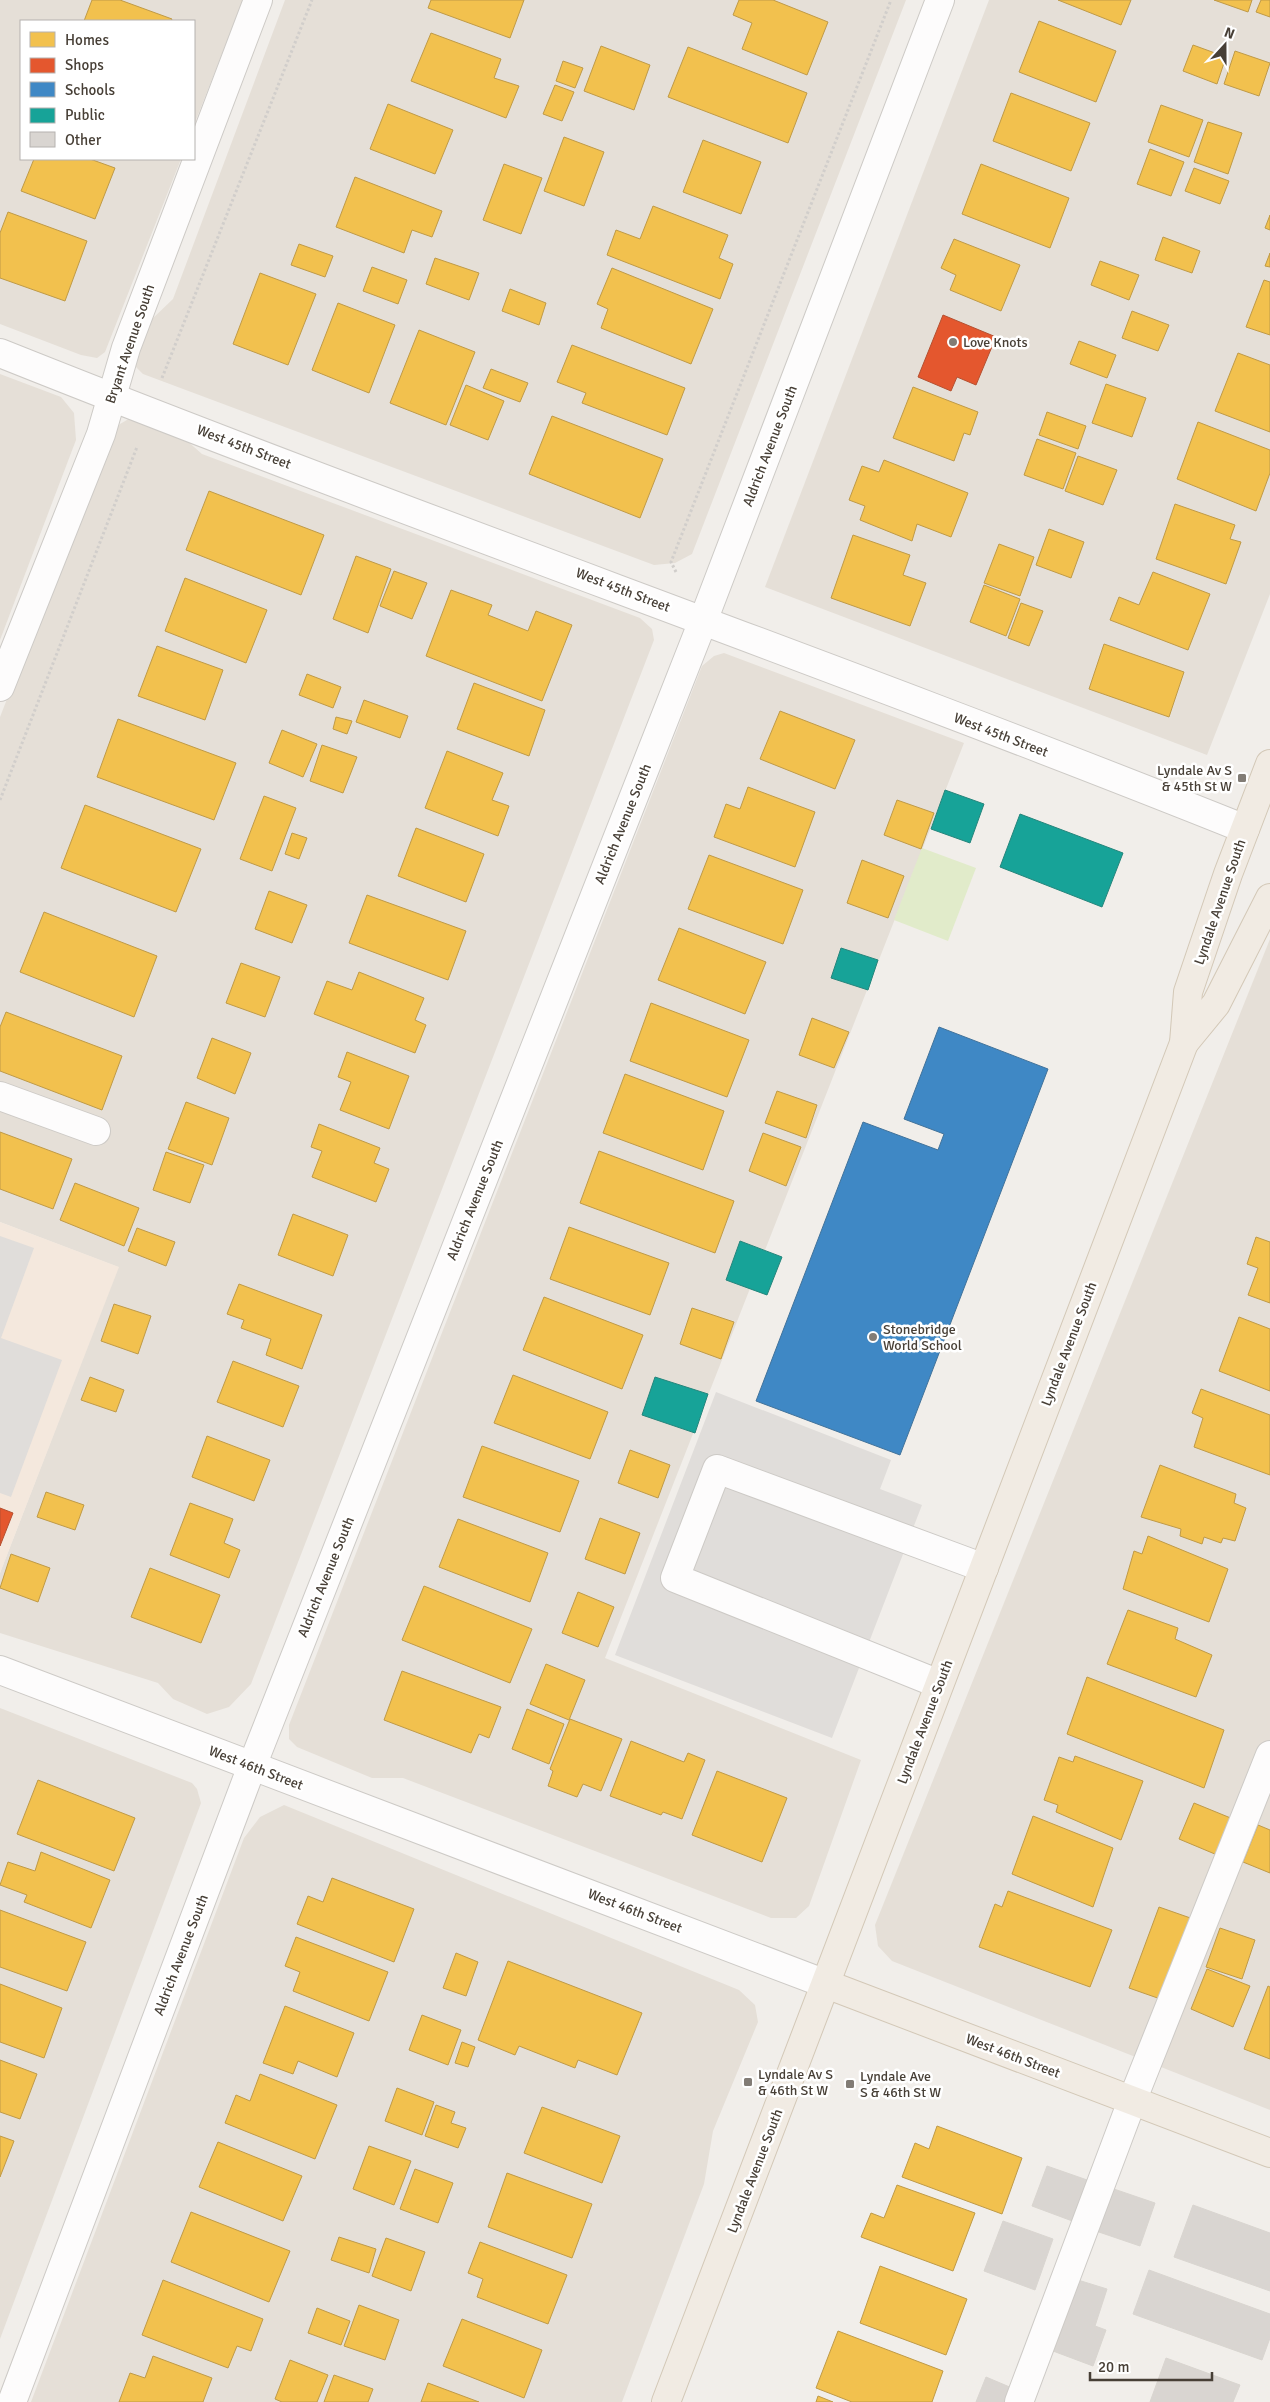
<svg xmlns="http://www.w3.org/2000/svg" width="1270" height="2402" font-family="Signika,sans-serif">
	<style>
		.residential { fill: #e5dfd7 }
		.commercial { fill: #f4e8dd }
		.green { fill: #e1ebca }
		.parking { fill: #e0ddda }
		.homes { fill: #f2c14e; stroke: #bf9a47 }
		.shops { fill: #e4572e; stroke: #b55030 }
		.schools { fill: #3f88c5; stroke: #41729a }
		.public { fill: #17a398; stroke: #25857b }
		.building { fill: #d9d5d1; stroke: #d9d5d0 }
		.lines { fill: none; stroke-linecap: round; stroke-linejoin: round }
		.minor-casing { stroke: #cdcac6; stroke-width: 30 }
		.major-casing { stroke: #d3c8b7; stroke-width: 30 }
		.path { stroke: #d1cecb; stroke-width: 3; stroke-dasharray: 2.5 2.5; stroke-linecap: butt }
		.minor { stroke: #fdfcfc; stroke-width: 28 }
		.major { stroke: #f1ebe3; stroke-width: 28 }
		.poi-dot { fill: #827c75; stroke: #fff; stroke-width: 2 }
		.labels { text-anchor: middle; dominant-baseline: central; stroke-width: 5; stroke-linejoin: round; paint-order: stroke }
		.poi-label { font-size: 14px; fill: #473f36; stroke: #fff; text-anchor: start }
		.street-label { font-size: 14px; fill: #473f36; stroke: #fff }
	</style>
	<rect width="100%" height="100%" fill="#f1eeea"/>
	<g class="residential">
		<path d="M0 0H243L194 125V21H21V159H181L105 352 97 358 81 355 0 324Z"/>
		<path d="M285 0H906L692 554 675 563 654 565 143 374 136 367V354L151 320 173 299Z"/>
		<path d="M989 0H1270V594L1207 755 765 587Z"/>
		<path d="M0 374 61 397 74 413 76 440 0 640Z"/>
		<path d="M132 417 177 432 202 454 640 618 652 629 654 640 251 1684 229 1707 207 1714 173 1699 158 1683 0 1633V1573L118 1267 0 1222V717L108 440 120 424Z"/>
		<path d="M724 653 964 743 605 1658 861 1760 809 1906 796 1918H771L403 1778H372L297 1747 289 1739V1725L702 666 714 656Z"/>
		<path d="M1270 939V2110L892 1961 878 1946 875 1925Z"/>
		<path d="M0 1708 192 1783 197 1789 201 1803 0 2339Z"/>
		<path d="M284 1805 739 1990 755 2005 758 2022 713 2131 704 2184 622 2402H31L244 1838 260 1817Z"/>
	</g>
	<path class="commercial" d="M0 1222 119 1267 0 1573Z"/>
	<path class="green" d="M922 848 976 868 948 941 894 920Z"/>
	<g class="parking">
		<path d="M0 1236 34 1248 1 1338 62 1360 11 1497 0 1493Z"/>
		<path d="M716 1392 891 1460 880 1489 922 1505 832 1738 615 1655Z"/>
	</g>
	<g class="homes">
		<path d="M92 0H120L172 19 171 21H84Z"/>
		<path d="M431 0H524L510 38 428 8Z"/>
		<path d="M739 0H773L828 22 807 75 742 49 752 23 733 15Z"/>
		<path d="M1058 0H1131L1121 25Z"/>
		<path d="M1214 0H1252L1248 12Z"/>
		<path d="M1261 0H1270V17L1256 12Z"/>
		<path d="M1039 21 1116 51 1096 102 1019 72Z"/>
		<path d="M431 33 501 59 494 78 519 86 506 118 411 81Z"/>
		<path d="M1193 45 1226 57 1217 84 1183 71Z"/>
		<path d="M601 46 650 65 634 110 584 91Z"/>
		<path d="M688 47 807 93 788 143 668 97Z"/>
		<path d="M1235 51 1270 63 1259 96 1224 84Z"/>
		<path d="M563 61 583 68 575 88 556 81Z"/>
		<path d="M555 85 574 92 562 121 543 114Z"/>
		<path d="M1011 93 1090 123 1071 171 993 141Z"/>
		<path d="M388 104 453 130 435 174 370 149Z"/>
		<path d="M1161 105 1203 120 1189 157 1148 142Z"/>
		<path d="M1208 122 1242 133 1228 174 1194 162Z"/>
		<path d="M564 137 604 152 584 206 544 191Z"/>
		<path d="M703 140 761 162 741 214 683 192Z"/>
		<path d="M1150 149 1184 162 1171 196 1137 184Z"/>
		<path d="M34 159H90L115 168 95 219 21 191Z"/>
		<path d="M504 164 542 178 521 234 483 220Z"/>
		<path d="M981 164 1069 198 1050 248 962 214Z"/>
		<path d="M1194 168 1229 181 1220 204 1185 191Z"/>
		<path d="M355 177 442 211 432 237 412 230 404 253 336 227Z"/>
		<path d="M653 206 728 235 719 258 733 264 720 299 607 255 616 230 640 239Z"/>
		<path d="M8 212 87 241 65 301 0 278V233Z"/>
		<path d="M1270 215V230L1265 228Z"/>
		<path d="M1163 237 1200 251 1192 273 1155 260Z"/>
		<path d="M954 239 1020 265 1001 311 950 290 956 275 941 268Z"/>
		<path d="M299 244 333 256 325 277 291 265Z"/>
		<path d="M1270 253V267L1265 266Z"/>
		<path d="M435 258 479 273 469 300 426 284Z"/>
		<path d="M1100 261 1139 275 1129 300 1091 285Z"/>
		<path d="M372 267 407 280 398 304 363 291Z"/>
		<path d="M612 268 713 309 691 364 601 328 608 309 597 304Z"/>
		<path d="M260 273 316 294 288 365 233 344Z"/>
		<path d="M1264 280 1270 282V335L1246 327Z"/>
		<path d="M510 289 546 303 539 325 502 311Z"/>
		<path d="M338 303 395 325 369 393 312 370Z"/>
		<path d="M1132 311 1169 325 1158 351 1122 338Z"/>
		<path d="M419 330 475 352 446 425 390 403Z"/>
		<path d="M1079 341 1116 355 1107 378 1070 364Z"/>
		<path d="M572 345 685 388 667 435 582 403 586 393 557 382Z"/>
		<path d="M1238 353 1270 365V432L1215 411Z"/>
		<path d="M491 369 528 383 520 402 483 388Z"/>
		<path d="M1106 384 1146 398 1132 437 1092 423Z"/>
		<path d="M466 385 504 401 488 440 450 425Z"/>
		<path d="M913 387 978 412 970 435 964 433 954 461 893 438Z"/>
		<path d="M1047 412 1086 426 1078 449 1039 435Z"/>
		<path d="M552 416 663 459 640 518 529 474Z"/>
		<path d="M1198 422 1270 450V473L1256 511 1177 479Z"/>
		<path d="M1037 439 1076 453 1063 489 1024 475Z"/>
		<path d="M1078 456 1117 470 1103 505 1065 491Z"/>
		<path d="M884 460 968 493 951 537 917 524 912 541 860 520 865 506 849 500 862 466 879 472Z"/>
		<path d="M209 491 324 535 301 595 186 550Z"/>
		<path d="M1175 504 1235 525 1230 539 1241 542 1226 584 1156 559Z"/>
		<path d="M1049 529 1084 542 1071 578 1036 565Z"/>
		<path d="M853 535 910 555 903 575 926 583 910 626 831 598Z"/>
		<path d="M999 544 1034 557 1020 596 984 583Z"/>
		<path d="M356 556 391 569 368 633 333 619Z"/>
		<path d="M394 571 427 583 412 619 380 606Z"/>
		<path d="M1153 572 1210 594 1188 650 1110 620 1119 597 1139 605Z"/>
		<path d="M185 578 267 610 246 663 165 631Z"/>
		<path d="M984 585 1020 599 1006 636 970 622Z"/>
		<path d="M451 590 492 605 488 615 528 631 536 611 572 625 542 701 426 656Z"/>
		<path d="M1021 603 1043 611 1029 646 1008 638Z"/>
		<path d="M1104 644 1184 672 1169 717 1089 689Z"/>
		<path d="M157 646 223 670 205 720 138 696Z"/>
		<path d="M307 674 341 687 333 708 299 695Z"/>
		<path d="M474 683 545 710 529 756 457 729Z"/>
		<path d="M364 700 408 716 400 738 356 722Z"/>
		<path d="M780 711 855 740 835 789 760 759Z"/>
		<path d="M336 717 352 721 347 734 333 729Z"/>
		<path d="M118 719 236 763 214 820 97 777Z"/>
		<path d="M282 730 317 744 303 777 269 763Z"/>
		<path d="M322 745 357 757 343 793 310 781Z"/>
		<path d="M447 751 503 773 492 800 509 806 498 836 425 808Z"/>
		<path d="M748 787 815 812 795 867 714 837 726 804 740 809Z"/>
		<path d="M264 796 296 808 272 871 240 859Z"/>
		<path d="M897 800 934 813 921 849 884 835Z"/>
		<path d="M85 805 201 849 176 912 61 868Z"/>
		<path d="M416 828 484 854 466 902 398 876Z"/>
		<path d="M292 833 307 838 299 859 285 854Z"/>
		<path d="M709 855 803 890 783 944 688 909Z"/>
		<path d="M862 860 904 876 888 918 847 903Z"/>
		<path d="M269 891 307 905 292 943 255 929Z"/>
		<path d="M367 895 466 931 448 980 349 943Z"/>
		<path d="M44 912 157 956 134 1017 20 972Z"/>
		<path d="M679 928 766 962 745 1014 658 980Z"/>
		<path d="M241 963 280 977 265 1017 226 1003Z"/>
		<path d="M359 972 424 998 415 1020 426 1025 415 1053 314 1014 327 981 352 990Z"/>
		<path d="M651 1003 749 1040 727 1097 630 1061Z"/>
		<path d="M6 1012 122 1056 102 1110 0 1071V1027Z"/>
		<path d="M812 1018 849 1032 834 1068 799 1055Z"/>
		<path d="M212 1038 251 1053 235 1094 197 1078Z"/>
		<path d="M347 1052 409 1076 389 1129 340 1110 351 1082 338 1077Z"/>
		<path d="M625 1074 724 1111 703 1170 603 1133Z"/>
		<path d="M777 1091 817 1105 806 1138 765 1123Z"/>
		<path d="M186 1102 229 1118 212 1165 168 1149Z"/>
		<path d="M319 1124 380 1148 374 1163 389 1169 376 1202 312 1177 322 1151 311 1147Z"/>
		<path d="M0 1132 72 1159 53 1209 0 1189Z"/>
		<path d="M763 1133 801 1147 786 1186 749 1171Z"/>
		<path d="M599 1151 734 1201 715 1253 580 1203Z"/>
		<path d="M166 1152 204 1165 190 1203 153 1190Z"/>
		<path d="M75 1183 139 1208 124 1246 60 1220Z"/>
		<path d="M293 1214 348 1235 333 1276 278 1255Z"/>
		<path d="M569 1227 669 1263 650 1315 550 1279Z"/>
		<path d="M137 1228 175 1242 166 1266 128 1251Z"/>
		<path d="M1256 1237 1270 1242V1303L1248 1295 1258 1268 1247 1264Z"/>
		<path d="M239 1284 322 1315 302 1369 266 1355 271 1339 241 1328 244 1320 227 1314Z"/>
		<path d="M544 1297 643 1335 622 1389 523 1350Z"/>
		<path d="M114 1304 151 1316 138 1354 101 1341Z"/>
		<path d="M692 1308 734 1322 721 1359 680 1344Z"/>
		<path d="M1239 1317 1270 1329V1391L1219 1371Z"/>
		<path d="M233 1361 299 1386 283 1427 217 1402Z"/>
		<path d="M513 1375 608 1412 590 1459 494 1423Z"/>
		<path d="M90 1377 124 1390 116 1412 81 1400Z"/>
		<path d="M1201 1389 1270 1415V1475L1194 1447 1203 1418 1192 1413Z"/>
		<path d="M207 1436 270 1460 254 1501 192 1477Z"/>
		<path d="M482 1446 579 1481 560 1532 463 1497Z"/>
		<path d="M630 1450 670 1465 658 1498 618 1483Z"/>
		<path d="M1160 1465 1236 1494 1234 1503 1246 1508 1235 1541 1223 1538 1221 1543 1204 1537 1202 1544 1180 1536 1181 1529 1141 1517Z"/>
		<path d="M46 1492 84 1505 75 1530 37 1517Z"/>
		<path d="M190 1503 233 1519 224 1543 240 1550 229 1578 170 1555Z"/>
		<path d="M600 1518 640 1533 625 1574 585 1559Z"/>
		<path d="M458 1519 548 1553 530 1602 439 1567Z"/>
		<path d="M1148 1536 1228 1569 1209 1622 1123 1589 1134 1551 1142 1554Z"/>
		<path d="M11 1554 50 1568 38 1602 0 1588Z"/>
		<path d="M150 1568 220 1595 201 1643 131 1617Z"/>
		<path d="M424 1586 532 1629 510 1683 402 1640Z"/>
		<path d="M578 1592 614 1607 598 1647 562 1633Z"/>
		<path d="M1128 1610 1178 1628 1175 1639 1212 1655 1196 1697 1107 1664Z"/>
		<path d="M546 1664 585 1680 569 1720 530 1704Z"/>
		<path d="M402 1671 501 1707 489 1738 479 1734 471 1753 384 1720Z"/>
		<path d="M1087 1677 1224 1730 1204 1788 1067 1734Z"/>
		<path d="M527 1709 564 1724 549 1764 512 1749Z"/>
		<path d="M570 1719 622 1739 601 1791 583 1784 577 1797 548 1786 553 1771 550 1769Z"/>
		<path d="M631 1741 684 1762 688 1753 705 1760 682 1819 663 1812 661 1815 610 1796Z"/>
		<path d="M1075 1756 1143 1781 1121 1840 1056 1812 1058 1805 1044 1800 1059 1757 1073 1762Z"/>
		<path d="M717 1771 787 1798 762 1862 692 1835Z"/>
		<path d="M38 1780 135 1818 114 1871 17 1834Z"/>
		<path d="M1194 1803 1238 1821 1222 1857 1179 1839Z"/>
		<path d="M1033 1816 1113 1848 1093 1907 1012 1874Z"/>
		<path d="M1258 1825 1270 1830V1873L1243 1862Z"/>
		<path d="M41 1852 110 1880 91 1928 24 1902 27 1895 0 1885 8 1862 35 1871Z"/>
		<path d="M332 1878 414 1909 394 1962 297 1924 308 1896 323 1902Z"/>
		<path d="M1008 1891 1112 1930 1090 1987 979 1947 995 1904 1002 1907Z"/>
		<path d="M1159 1907 1199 1921 1169 2002 1129 1988Z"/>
		<path d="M0 1910 86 1942 67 1991 0 1967Z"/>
		<path d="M1220 1928 1255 1940 1242 1979 1206 1967Z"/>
		<path d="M296 1937 388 1972 369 2021 293 1991 300 1972 285 1966Z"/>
		<path d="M456 1953 478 1962 466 1996 443 1988Z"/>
		<path d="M508 1961 642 2013 617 2075 578 2060 575 2068 519 2046 515 2055 478 2040Z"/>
		<path d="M1207 1969 1250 1986 1233 2027 1191 2009Z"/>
		<path d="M0 1984 62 2008 44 2058 0 2042Z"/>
		<path d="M1268 1986 1270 1987V2059L1244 2049Z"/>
		<path d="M285 2006 354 2033 337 2077 298 2061 293 2074 263 2063Z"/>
		<path d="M422 2015 461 2030 448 2065 409 2050Z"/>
		<path d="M462 2042 475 2047 468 2067 455 2063Z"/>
		<path d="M0 2060 37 2074 20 2119 0 2112Z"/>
		<path d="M260 2074 337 2105 315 2159 225 2123 236 2095 250 2101Z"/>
		<path d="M397 2088 434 2102 422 2135 385 2121Z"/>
		<path d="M436 2105 455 2112 451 2123 466 2128 458 2148 425 2136Z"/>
		<path d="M542 2107 620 2136 602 2183 524 2153Z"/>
		<path d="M937 2126 1022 2158 1002 2214 902 2177 915 2143 929 2149Z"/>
		<path d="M0 2136 14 2141 0 2177Z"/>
		<path d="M218 2142 302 2176 283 2221 199 2187Z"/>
		<path d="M369 2146 411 2161 394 2205 353 2189Z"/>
		<path d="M415 2169 453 2183 438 2223 400 2209Z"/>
		<path d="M507 2173 592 2204 572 2258 488 2227Z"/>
		<path d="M897 2185 975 2213 953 2271 861 2237 871 2213 884 2218Z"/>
		<path d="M191 2212 290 2251 269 2302 171 2262Z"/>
		<path d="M339 2237 376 2249 369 2273 331 2260Z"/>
		<path d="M386 2238 425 2252 411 2291 372 2276Z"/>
		<path d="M480 2242 567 2275 548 2324 477 2297 483 2279 468 2273Z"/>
		<path d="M880 2266 967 2299 946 2355 860 2323Z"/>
		<path d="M163 2280 263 2319 251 2351 237 2346 228 2368 142 2335Z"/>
		<path d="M359 2305 399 2320 385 2360 344 2346Z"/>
		<path d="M317 2308 350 2321 341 2345 308 2333Z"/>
		<path d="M462 2319 542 2350 524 2398 443 2366Z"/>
		<path d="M838 2331 943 2371 932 2402H852L816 2388Z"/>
		<path d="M153 2356 212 2378 203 2402H119L130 2373 145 2378Z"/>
		<path d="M290 2360 328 2375 317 2402H282L275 2399Z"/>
		<path d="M334 2375 373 2389 368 2402H324Z"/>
		<path d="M428 2383 479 2402H421Z"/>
		<path d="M818 2396 833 2402H816Z"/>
	</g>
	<g class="shops">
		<path d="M943 315 996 337 976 385 957 377 951 391 918 377Z"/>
		<path d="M0 1508 13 1513 0 1546Z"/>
	</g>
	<path class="schools" d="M939 1027 1048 1069 900 1455 756 1401 863 1122 938 1150 944 1134 904 1119Z"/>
	<g class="public">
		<path d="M945 790 984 804 970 843 931 829Z"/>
		<path d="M1020 814 1123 853 1102 907 1000 867Z"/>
		<path d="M841 948 878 960 868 990 831 978Z"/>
		<path d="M740 1241 782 1257 767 1295 726 1280Z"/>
		<path d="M655 1377 708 1394 695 1433 642 1415Z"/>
	</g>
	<g class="building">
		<path d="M1047 2166 1090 2181 1075 2222 1032 2206Z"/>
		<path d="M1108 2187 1155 2203 1140 2246 1093 2230Z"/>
		<path d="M1193 2205 1270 2233V2291L1174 2257Z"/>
		<path d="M1003 2221 1053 2239 1035 2290 984 2271Z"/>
		<path d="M1149 2270 1270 2314V2338L1262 2360 1133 2314Z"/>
		<path d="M1078 2280 1107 2289 1095 2326 1106 2330 1093 2366 1053 2351Z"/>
		<path d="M1166 2358 1240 2385 1233 2402H1150Z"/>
		<path d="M986 2377 1012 2388 1007 2402H976Z"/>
	</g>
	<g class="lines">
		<defs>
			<g id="minor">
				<path d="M0 353C413 518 833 664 1245 829"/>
				<path d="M0 687 101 434 126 348 258 0"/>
				<path d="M0 1096 96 1131"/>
				<path d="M0 1670 826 1984"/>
				<path d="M939 1684 675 1578 717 1469 984 1568"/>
				<path d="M12 2402 252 1766 703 621 940 0"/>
				<path d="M1019 2402 1132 2101 1270 1755"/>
			</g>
			<g id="major">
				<path d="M1184 1043 1216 1004 1270 898"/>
				<path d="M826 1984 1270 2153"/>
				<path d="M666 2402 1184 1043 1188 992 1228 874 1270 764"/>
			</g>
		</defs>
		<use href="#minor" class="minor-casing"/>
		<use href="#major" class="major-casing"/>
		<g class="path">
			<path d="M162 378 312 0"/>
			<path d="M676 572 671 562 891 0"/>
			<path d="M0 800 137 447"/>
		</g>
		<use href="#minor" class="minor"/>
		<use href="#major" class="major"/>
	</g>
	<g class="poi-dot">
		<circle cx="953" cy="342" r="5"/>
		<rect x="1237" y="773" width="10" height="10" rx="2.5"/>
		<circle cx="873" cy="1337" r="5"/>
		<rect x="743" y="2077" width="10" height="10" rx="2.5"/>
		<rect x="845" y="2079" width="10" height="10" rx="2.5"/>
	</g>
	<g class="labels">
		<g class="poi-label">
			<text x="963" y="342">Love Knots</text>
			<text x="1232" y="770" text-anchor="end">Lyndale Av S<tspan x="1232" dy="16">&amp; 45th St W</tspan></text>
			<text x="883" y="1329">Stonebridge<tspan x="883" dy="16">World School</tspan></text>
			<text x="758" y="2074">Lyndale Av S<tspan x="758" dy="16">&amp; 46th St W</tspan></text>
			<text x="860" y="2076">Lyndale Ave<tspan x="860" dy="16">S &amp; 46th St W</tspan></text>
		</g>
		<g class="street-label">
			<text transform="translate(130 344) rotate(-71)">Bryant Avenue South</text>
			<text transform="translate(770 446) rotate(-69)">Aldrich Avenue South</text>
			<text transform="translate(244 447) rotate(21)">West 45th Street</text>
			<text transform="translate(623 590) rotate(21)">West 45th Street</text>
			<text transform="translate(1001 735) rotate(21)">West 45th Street</text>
			<text transform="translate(623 824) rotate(-68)">Aldrich Avenue South</text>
			<text transform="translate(1220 902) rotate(-71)">Lyndale Avenue South</text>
			<text transform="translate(475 1200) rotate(-68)">Aldrich Avenue South</text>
			<text transform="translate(1069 1344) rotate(-69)">Lyndale Avenue South</text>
			<text transform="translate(326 1577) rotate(-68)">Aldrich Avenue South</text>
			<text transform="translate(925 1722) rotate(-69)">Lyndale Avenue South</text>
			<text transform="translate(256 1768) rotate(21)">West 46th Street</text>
			<text transform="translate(635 1911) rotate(21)">West 46th Street</text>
			<text transform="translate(181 1955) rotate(-69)">Aldrich Avenue South</text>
			<text transform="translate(1013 2056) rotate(21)">West 46th Street</text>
			<text transform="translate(755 2171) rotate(-69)">Lyndale Avenue South</text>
		</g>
	</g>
	<rect x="20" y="20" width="175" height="140" fill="#ffffff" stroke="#b5b2af"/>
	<rect x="30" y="32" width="25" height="15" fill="#f2c14e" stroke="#b5b2af"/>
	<text x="65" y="45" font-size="15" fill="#473f36">Homes</text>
	<rect x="30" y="58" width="25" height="15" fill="#e4572e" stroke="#b5b2af"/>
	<text x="65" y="70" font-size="15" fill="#473f36">Shops</text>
	<rect x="30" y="82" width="25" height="15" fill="#3f88c5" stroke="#b5b2af"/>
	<text x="65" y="95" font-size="15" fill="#473f36">Schools</text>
	<rect x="30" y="108" width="25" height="15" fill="#17a398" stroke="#b5b2af"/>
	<text x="65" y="120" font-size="15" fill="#473f36">Public</text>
	<rect x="30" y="132" width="25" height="15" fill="#d9d5d1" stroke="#b5b2af"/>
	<text x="65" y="145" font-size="15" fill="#473f36">Other</text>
	<g transform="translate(1225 45) rotate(21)" stroke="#ffffff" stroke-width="4" paint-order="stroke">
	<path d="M0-4L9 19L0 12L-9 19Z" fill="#473f36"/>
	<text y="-8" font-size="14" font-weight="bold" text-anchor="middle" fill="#473f36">N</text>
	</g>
	<path d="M1090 2372v8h122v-8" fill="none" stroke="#473f36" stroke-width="2.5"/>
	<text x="1098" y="2372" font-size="15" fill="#473f36" stroke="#ffffff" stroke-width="4" paint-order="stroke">20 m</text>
</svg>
